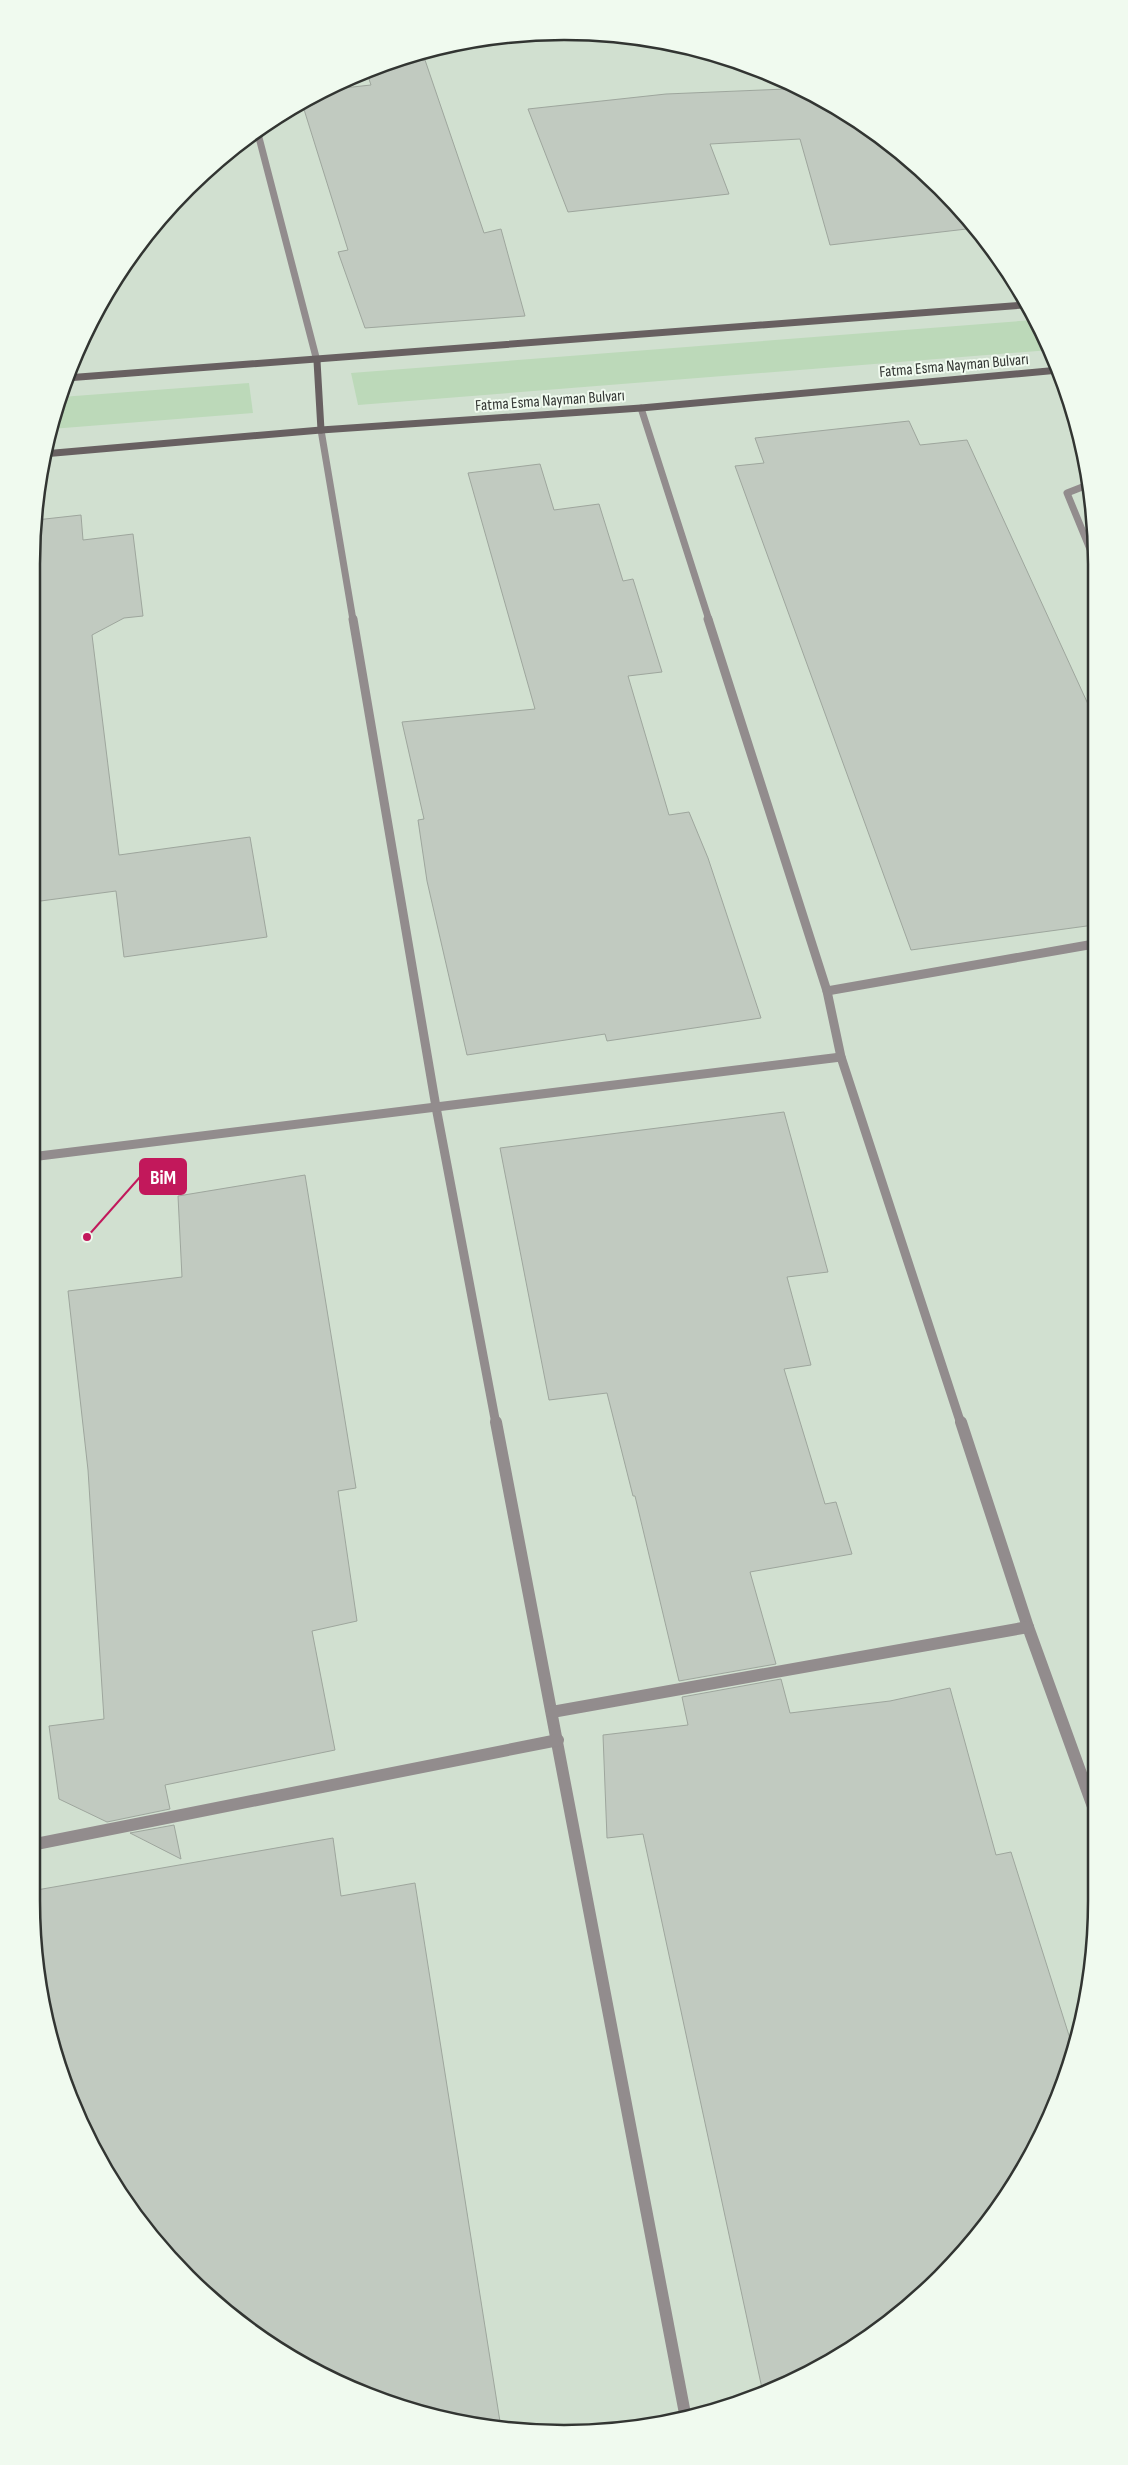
<svg xmlns="http://www.w3.org/2000/svg" width="1128" height="2465" font-family="'Sofia Sans Condensed',sans-serif">
	<style>
		.built { fill: #d1e0d0 }
		.green { fill: #bcd9b9 }
		.building { fill: #c1cac0; stroke: #9ea69d }
		.lines { fill: none; stroke-linecap: round; stroke-linejoin: round }
		.street-far2 { stroke: #928c8d; stroke-width: 7 }
		.street-far1 { stroke: #928c8d; stroke-width: 9 }
		.street { stroke: #928c8d; stroke-width: 12 }
		.secondary { stroke: #686061; stroke-width: 7 }
		.labels { text-anchor: middle; dominant-baseline: central; stroke-width: 4; stroke-linejoin: round; paint-order: stroke }
		.far-street-label { font-size: 16px; fill: #323532; stroke: #f0faef }
		.rim { fill: none; stroke: #323532; stroke-width: 2.5 }
		.leader { fill: none; stroke: #c2185b; stroke-width: 2 }
		.callout-dot { fill: #c2185b; stroke: #f0faef; stroke-width: 2 }
		.callout { fill: #c2185b; stroke: #c2185b; stroke-width: 2 }
		.callout-label { font-size: 20px; text-anchor: middle; font-weight: bold; fill: #fff }
	</style>
	<rect width="100%" height="100%" fill="#e3ece2"/>
	<path class="built" d="M564 31 668 41 768 72 888 141 986 239 1056 360 1092 494 1097 1901 1087 2005 1056 2105 1025 2168 964 2252 889 2323 830 2363 736 2405 668 2424 564 2434 460 2424 392 2405 298 2363 102 2167 60 2073 41 2005 31 1901V564L41 460 72 360 121 268 187 187 268 121 360 72 460 42Z"/>
	<g class="green">
		<path d="M1033 320 1050 350 358 405 351 373Z"/>
		<path d="M249 383 253 413 51 429 61 397Z"/>
	</g>
	<g class="building">
		<path d="M406 58 407 62 425 60 484 233 501 229 525 316 365 328 338 252 348 250 302 103 325 90 371 85 366 70Z"/>
		<path d="M783 81 888 141 975 228 830 245 800 139 710 144 729 194 568 212 528 109 666 94 786 89Z"/>
		<path d="M909 421 920 445 967 440 1093 715 1094 925 911 950 735 466 764 463 755 438Z"/>
		<path d="M540 464 554 510 599 504 623 581 633 579 662 672 628 676 669 815 689 812 708 858 761 1018 607 1041 605 1034 467 1055 427 881 418 820 424 819 402 722 535 709 468 473Z"/>
		<path d="M81 515 83 540 133 534 143 616 124 618 92 635 119 855 250 837 267 937 124 957 116 891 33 902 31 877V564L36 520Z"/>
		<path d="M784 1112 828 1272 787 1277 811 1365 784 1369 825 1504 836 1502 852 1554 750 1572 776 1664 679 1681 635 1496H633L607 1393 549 1400 500 1148Z"/>
		<path d="M305 1175 356 1488 338 1491 357 1621 312 1631 335 1750 165 1785 170 1809 107 1822 59 1799 49 1726 104 1719 88 1470 68 1291 182 1277 178 1196Z"/>
		<path d="M781 1679 790 1713 890 1701 950 1688 996 1855 1011 1852 1073 2048 1056 2105 1025 2168 964 2252 889 2323 830 2363 763 2393 643 1834 607 1838 603 1735 688 1725 682 1697Z"/>
		<path d="M174 1825 181 1859 130 1833Z"/>
		<path d="M333 1838 341 1896 415 1883 501 2428 460 2424 392 2405 298 2363 213 2302 163 2252 102 2167 60 2073 41 2005 31 1891Z"/>
	</g>
	<g class="lines">
		<g class="street-far2">
			<path d="M257 130 317 361"/>
			<path d="M641 408 709 620"/>
			<path d="M321 430 353 620"/>
			<path d="M1090 484 1067 493 1092 554"/>
		</g>
		<g class="street-far1">
			<path d="M353 619 436 1107 496 1424"/>
			<path d="M708 619 827 991 841 1057 961 1424"/>
			<path d="M827 991 1094 944"/>
			<path d="M31 1157 841 1057"/>
		</g>
		<g class="street">
			<path d="M496 1422 686 2419"/>
			<path d="M961 1422 1028 1627 1096 1815"/>
			<path d="M552 1712 1028 1627"/>
			<path d="M31 1845 558 1740"/>
		</g>
		<g class="secondary">
			<path d="M317 361 321 430"/>
			<path d="M66 378 1024 305"/>
			<path d="M43 454 321 430 641 408 1059 370"/>
		</g>
	</g>
	<g class="labels">
		<g class="far-street-label">
			<text transform="translate(954 366) rotate(-5)">Fatma Esma Nayman Bulvarı</text>
			<text transform="translate(550 401) rotate(-4)">Fatma Esma Nayman Bulvarı</text>
		</g>
	</g>
	<path d="M0 0H1128V2465H0ZM564 40H564A524 524 0 0 1 1088 564V1901A524 524 0 0 1 564 2425H564A524 524 0 0 1 40 1901V564A524 524 0 0 1 564 40Z" fill="#f0faef" fill-rule="evenodd"/>
	<path class="rim" d="M564 40H564A524 524 0 0 1 1088 564V1901A524 524 0 0 1 564 2425H564A524 524 0 0 1 40 1901V564A524 524 0 0 1 564 40Z"/>
	<path class="leader" d="M87 1237L140 1177"/>
	<circle class="callout-dot" cx="87" cy="1237" r="5"/>
	<rect class="callout" x="140" y="1159" width="46" height="35" rx="5"/>
	<g class="callout-label">
		<text x="163" y="1184">BiM</text>
	</g>
</svg>
